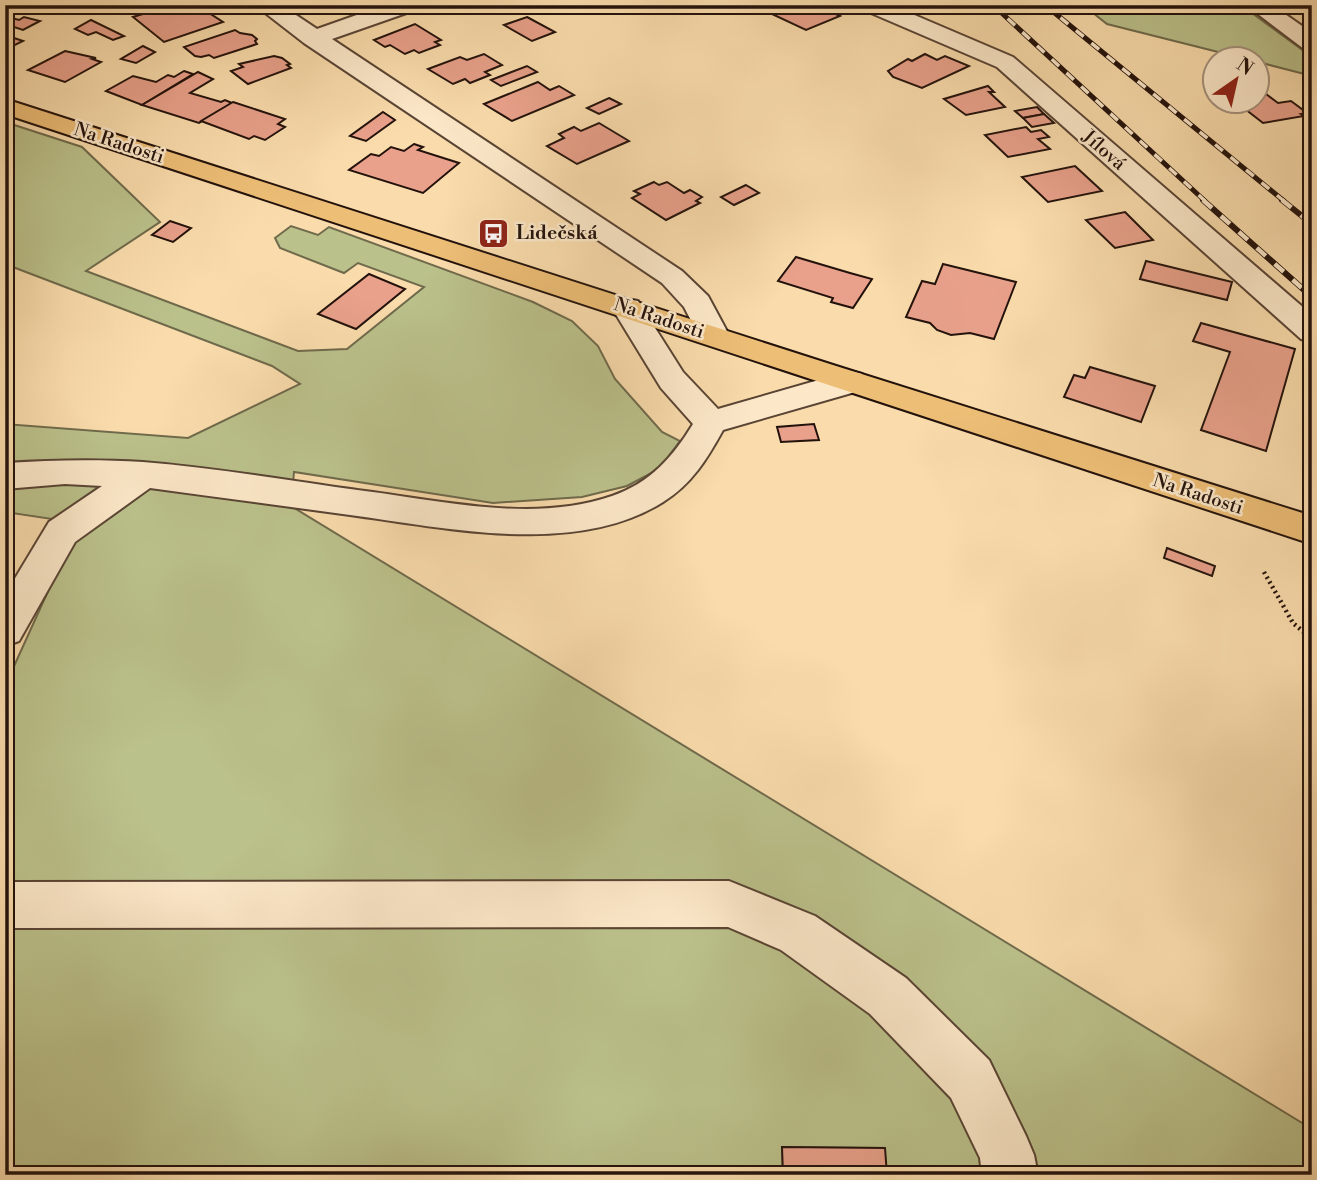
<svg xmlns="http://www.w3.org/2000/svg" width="1317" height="1180" font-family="'Libre Bodoni',serif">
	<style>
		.green { fill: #bbc18b; stroke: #6f6a4c; stroke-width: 2 }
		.building { fill: #e9a18b; stroke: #23120c; stroke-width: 2 }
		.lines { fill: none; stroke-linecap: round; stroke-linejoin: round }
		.minor-casing { stroke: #594434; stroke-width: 4 }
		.major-casing { stroke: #23120c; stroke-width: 4 }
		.path { stroke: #23120c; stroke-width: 4.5; stroke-dasharray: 2 3.5; stroke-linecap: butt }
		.minor { fill: #fce8c9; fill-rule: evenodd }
		.major { fill: #edbe76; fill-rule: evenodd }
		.rail-far1-casing { stroke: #23120c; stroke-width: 5 }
		.rail-casing { stroke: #23120c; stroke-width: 6 }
		.rail-far1 { stroke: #fce8c9; stroke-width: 3.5; stroke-dasharray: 10; stroke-linecap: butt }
		.rail { stroke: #fce8c9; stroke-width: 4.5; stroke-dasharray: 12; stroke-linecap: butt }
		.labels { text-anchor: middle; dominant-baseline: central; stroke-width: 5; stroke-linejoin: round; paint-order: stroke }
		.far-street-label { font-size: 19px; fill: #23120c; stroke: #fce8c9 }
		.far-poi-label { font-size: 19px; font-weight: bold; fill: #23120c; stroke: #fce8c9; text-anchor: start }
	</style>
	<rect width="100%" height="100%" fill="#fadcac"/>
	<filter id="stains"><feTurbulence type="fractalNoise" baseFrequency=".00286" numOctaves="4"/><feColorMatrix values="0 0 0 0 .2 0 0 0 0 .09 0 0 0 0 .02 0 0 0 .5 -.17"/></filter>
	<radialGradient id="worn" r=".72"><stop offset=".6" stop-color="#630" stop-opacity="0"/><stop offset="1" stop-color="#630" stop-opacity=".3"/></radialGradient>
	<g class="green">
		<path d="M1083 5H1241L1312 57V76L1258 62V60L1246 59 1107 24Z"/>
		<path d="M5 122 82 147 160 222 86 271 298 351 347 349 424 287 358 263 344 273 280 248 275 238 291 226 318 235 329 227 533 302 572 321 598 346 615 379 662 432 680 441 659 469 627 486 582 497 493 503 294 472 291 506 1312 1129V1175H887L884 1148 782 1147 783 1175H5V686L79 523 5 512V424L188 438 300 384 272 366 5 264Z"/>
	</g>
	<g class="building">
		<path d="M172 5H204L207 7 203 9 223 22 164 42 133 17Z"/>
		<path d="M495 5H535L510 14Z"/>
		<path d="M795 5H817L840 16 806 30 774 15Z"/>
		<path d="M8 17 19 20 24 17 40 21 23 30 5 24V18Z"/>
		<path d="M527 17 555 32 532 41 504 25Z"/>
		<path d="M91 20 124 36 113 40 96 32 88 35 75 29Z"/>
		<path d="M415 24 441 40 435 42 440 45 419 53 414 50 405 54 390 45 385 47 374 40Z"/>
		<path d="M235 30 240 33 252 35 257 39 255 41 257 44 214 58 209 55 201 57 195 56 184 47Z"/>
		<path d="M5 35 23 41 5 50Z"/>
		<path d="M143 46 155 52 136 63 121 59Z"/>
		<path d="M65 51 96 58 92 59 101 62 65 82 28 70Z"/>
		<path d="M484 54 502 65 485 72 490 75 470 83 465 79 453 84 428 69 460 57 467 60Z"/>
		<path d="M925 54 937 60 945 56 969 66 922 88 893 77 888 71 908 59 912 61Z"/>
		<path d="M274 56 282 58 290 64 287 65 291 68 248 84 231 71 243 67 239 64Z"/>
		<path d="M527 66 537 72 501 86 491 80Z"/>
		<path d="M184 71 193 74 142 105 106 91 133 76 156 82 168 75 174 77Z"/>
		<path d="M198 72 213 79 190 93 221 102 225 100 232 103 199 123 142 105Z"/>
		<path d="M538 82 550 90 559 86 574 95 512 121 484 104Z"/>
		<path d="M988 86 994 92H989L1005 107 966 115 944 99Z"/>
		<path d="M1258 88 1278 103 1291 101 1307 113 1301 114 1304 116 1263 123 1236 102H1227H1258Z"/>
		<path d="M609 98 621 104 599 114 587 108Z"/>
		<path d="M233 102 285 119 278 124 285 127 265 140 254 136 249 139 201 121Z"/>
		<path d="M1037 107 1044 114 1023 118 1015 111Z"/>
		<path d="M383 112 395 120 366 141 350 136Z"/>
		<path d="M1044 114 1054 123 1032 127 1023 118Z"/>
		<path d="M599 123 629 141 577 164 547 146 564 138 559 134 574 127 581 131Z"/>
		<path d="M1026 127 1031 132 1041 130 1049 137 1038 139 1050 149 1008 157 985 135Z"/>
		<path d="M414 144 423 147 418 150 459 163 423 193 349 170 371 154 379 156 391 147 404 151Z"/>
		<path d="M1075 166 1102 191 1048 202 1022 177Z"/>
		<path d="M654 182 659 185 667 182 684 193 690 190 702 197 696 201 700 203 666 220 632 198 640 194 634 191Z"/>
		<path d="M746 185 759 193 734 205 721 197Z"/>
		<path d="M1125 212 1153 240 1115 248 1086 220Z"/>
		<path d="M170 221 191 228 173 242 152 235Z"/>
		<path d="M796 257 850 273 872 279 853 308 831 302 833 298 778 281Z"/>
		<path d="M1146 261 1232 282 1227 300 1140 279Z"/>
		<path d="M943 264 1016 282 994 339 970 333 951 335 937 330 930 323 906 317 922 281 935 284Z"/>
		<path d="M369 274 405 289 356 329 318 314Z"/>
		<path d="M1201 323 1295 349 1266 451 1201 430 1230 352 1193 341Z"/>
		<path d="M1090 367 1155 386 1141 422 1064 397 1074 375 1085 378Z"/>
		<path d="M814 424 819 440 781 442 777 427Z"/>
		<path d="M1167 548 1215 566 1212 576 1164 558Z"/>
		<path d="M782 1147 885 1148 887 1175H783Z"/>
	</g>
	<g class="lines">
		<defs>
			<g id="minor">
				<path d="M255 5H281L317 29 385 5H418L415 10 332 39 682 271 708 296 729 335 724 342 713 345 702 342 684 307 662 283 304 43Z"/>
				<path d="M861 5H891L1013 57 1312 315V342L1301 339 997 67 864 10Z"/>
				<path d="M1246 5H1272L1312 33V51L1304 49Z"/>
				<path d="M627 299 638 301 683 372 718 409 850 371 862 374 866 382 862 390 723 430C707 459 692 484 663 502 576 557 446 528 350 515 284 506 217 497 150 488L75 542 19 641 5 646V595L49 522 102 486 65 484 5 489V463C51 460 97 459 143 462 217 468 291 481 365 491 444 501 534 523 612 496 650 483 673 457 693 424L661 388 612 308 616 301Z"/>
				<path d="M729 881 815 916 906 978 989 1060 1026 1136 1034 1155 1038 1175H982L980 1158 951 1098 870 1014 781 950 728 927 5 928V882Z"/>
			</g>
			<path id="major" d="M5 99 833 365 1312 516V544L5 114Z"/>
		</defs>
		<use href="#minor" class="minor-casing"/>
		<use href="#major" class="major-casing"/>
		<path class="path" d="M1264 572 1293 623 1312 639"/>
		<use href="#minor" class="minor"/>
		<use href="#major" class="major"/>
		<defs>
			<g id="rail-far1">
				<path d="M993 5 1205 201"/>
				<path d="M1045 5 1284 201"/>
			</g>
			<g id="rail">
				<path d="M1203 200 1312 297"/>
				<path d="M1282 200 1312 224"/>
			</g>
		</defs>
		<use href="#rail-far1" class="rail-far1-casing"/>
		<use href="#rail" class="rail-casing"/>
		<use href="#rail-far1" class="rail-far1"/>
		<use href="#rail" class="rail"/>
	</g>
	<defs>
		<symbol id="bus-square" viewBox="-11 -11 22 22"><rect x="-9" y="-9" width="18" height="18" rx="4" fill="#8f2418" stroke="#fce8c9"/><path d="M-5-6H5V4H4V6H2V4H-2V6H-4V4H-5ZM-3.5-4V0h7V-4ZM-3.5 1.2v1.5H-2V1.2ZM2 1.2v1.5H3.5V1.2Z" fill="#fff"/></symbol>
	</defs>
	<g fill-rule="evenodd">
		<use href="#bus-square" x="476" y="216" width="35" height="35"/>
	</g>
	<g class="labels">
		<g class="far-street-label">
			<text transform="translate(119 143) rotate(18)">Na Radosti</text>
			<text transform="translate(1104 150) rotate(41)">Jílová</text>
			<text transform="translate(659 318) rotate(18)">Na Radosti</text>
			<text transform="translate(1198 494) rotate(18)">Na Radosti</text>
		</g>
		<g class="far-poi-label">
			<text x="516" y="233">Lidečská</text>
		</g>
	</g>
	<rect width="1317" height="1180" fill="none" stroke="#fadcac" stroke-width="28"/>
	<rect x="7" y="7" width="1303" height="1166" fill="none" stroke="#23120c" stroke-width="3.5"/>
	<rect x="14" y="14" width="1289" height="1152" fill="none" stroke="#23120c" stroke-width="2"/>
	<g transform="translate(1236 80) rotate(34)"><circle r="33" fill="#fce8c9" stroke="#a5927d" stroke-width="2"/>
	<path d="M0-5L12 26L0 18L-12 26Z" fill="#8f2418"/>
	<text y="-10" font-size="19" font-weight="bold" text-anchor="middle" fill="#23120c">N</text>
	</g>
	<rect width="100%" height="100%" filter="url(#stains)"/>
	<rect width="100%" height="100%" fill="url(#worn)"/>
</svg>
